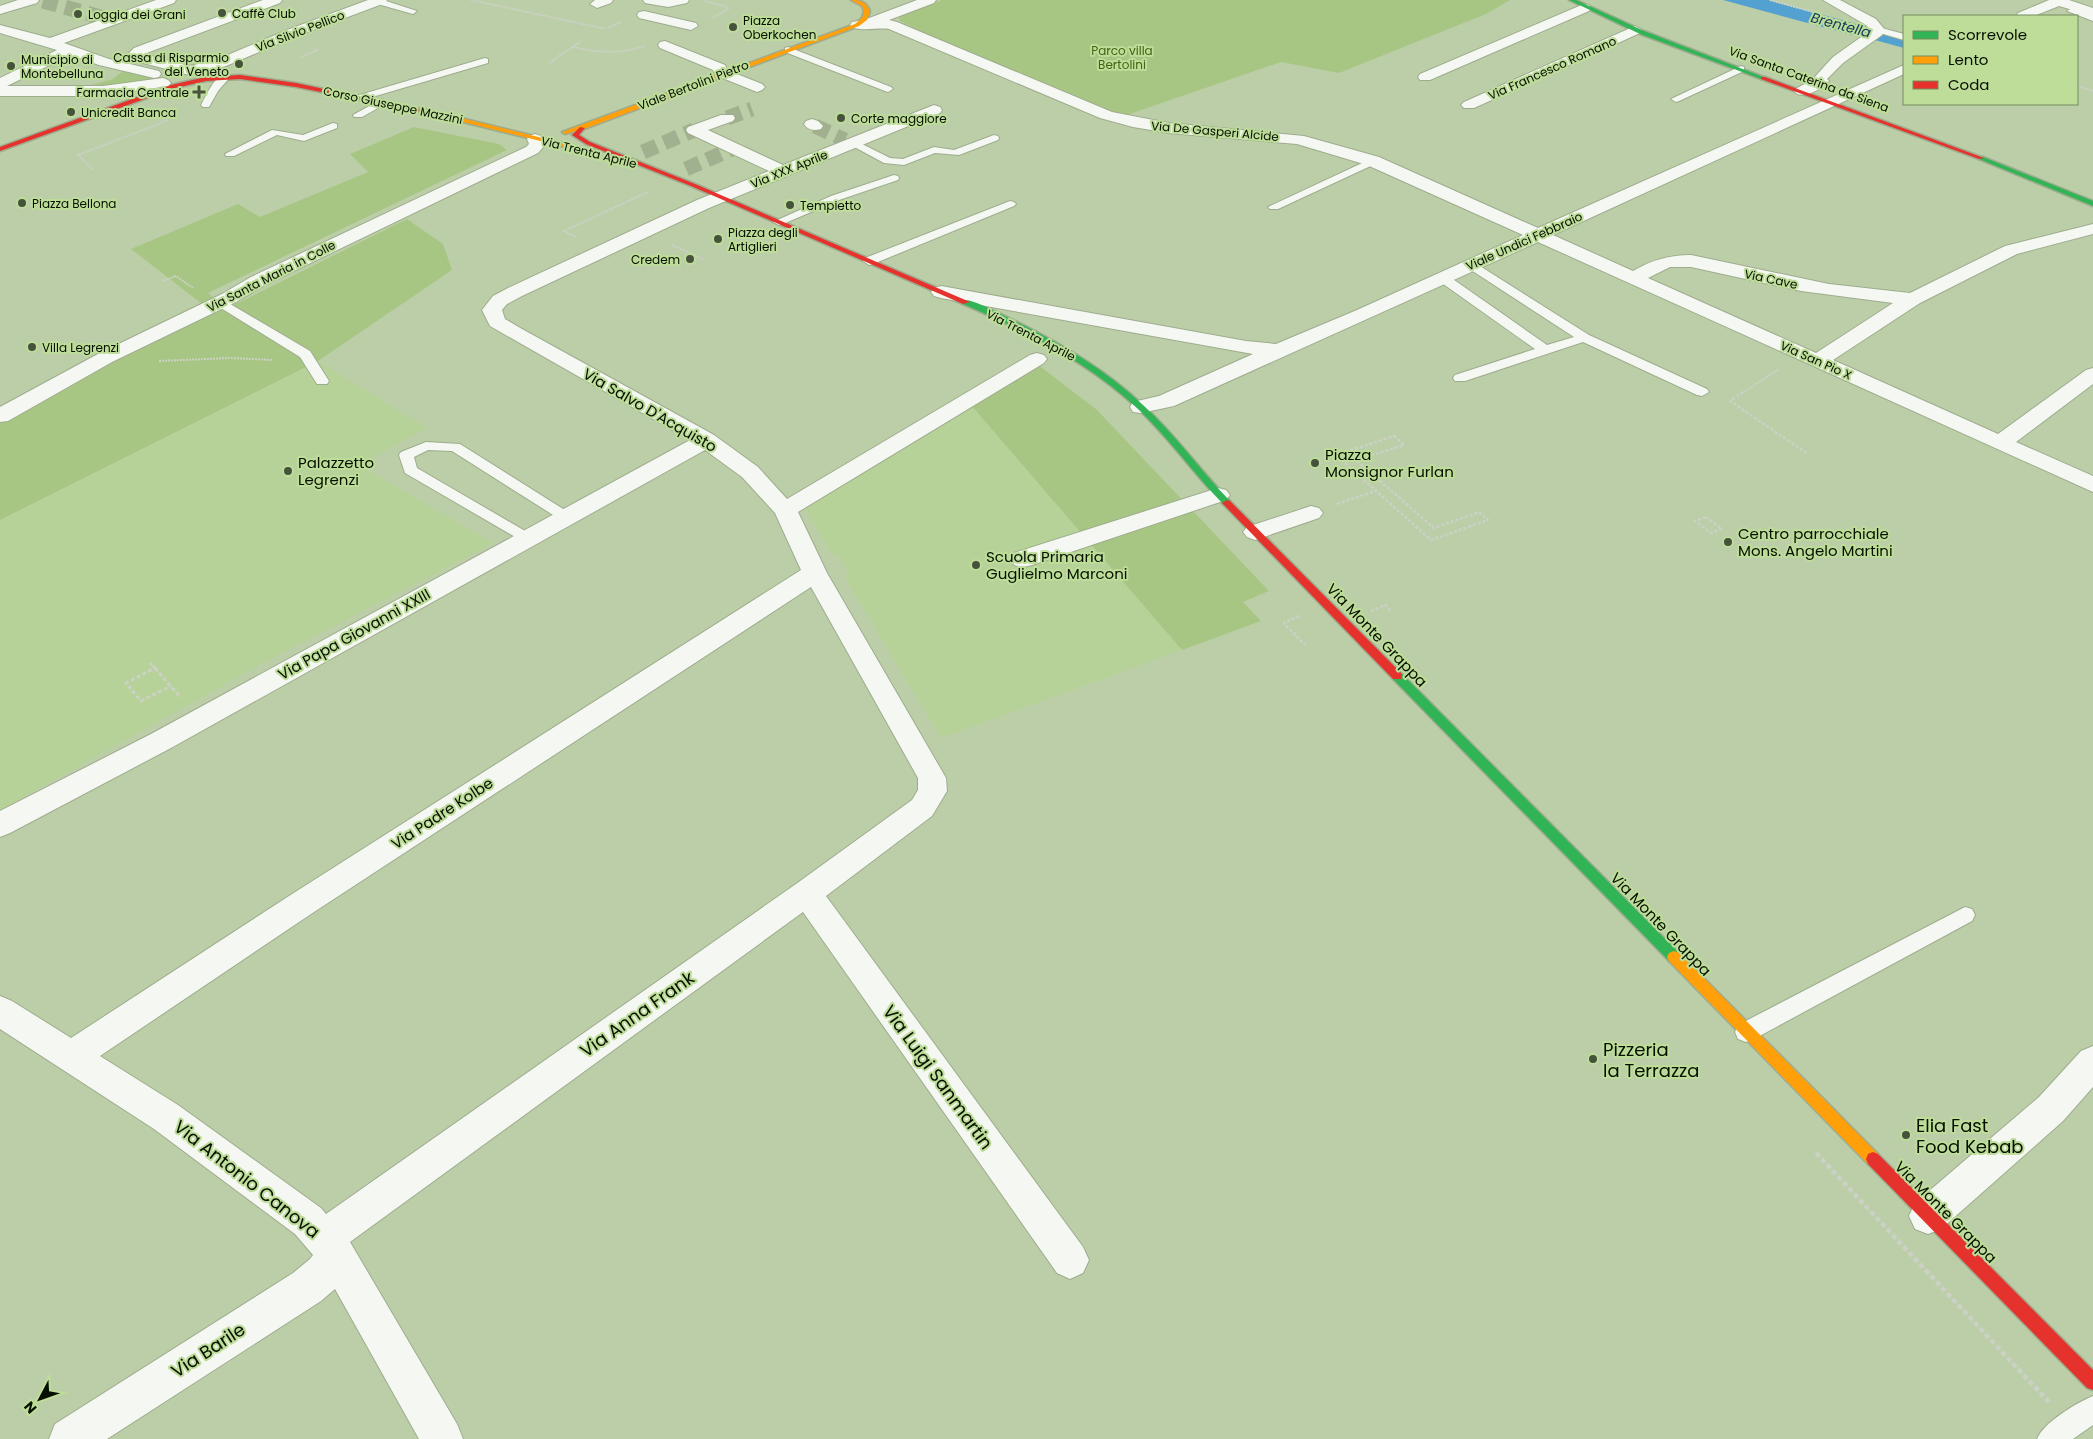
<svg xmlns="http://www.w3.org/2000/svg" width="2093" height="1439" font-family="Poppins,sans-serif">
	<style>
		.built { fill: #b7d298 }
		.green { fill: #a8c683 }
		.water { fill: #53a1d1 }
		.lines { fill: none; stroke-linecap: round; stroke-linejoin: round }
		.canal { fill: #53a1d1; fill-rule: evenodd }
		.street-tunnel { stroke: #a1b18f; stroke-width: 15; stroke-dasharray: 15 8; stroke-linecap: butt }
		.lane-casing { stroke: #9eac8e; stroke-width: 2 }
		.street-casing { stroke: #9eac8e; stroke-width: 2 }
		.fast-casing { stroke: #9eac8e; stroke-width: 3 }
		.slow-casing { stroke: #9eac8e; stroke-width: 3 }
		.jam-casing { stroke: #9eac8e; stroke-width: 3 }
		.path-far3 { stroke: #cbd1c5; stroke-width: 2; stroke-dasharray: 2 1; stroke-linecap: butt }
		.path-far2 { stroke: #cbd1c5; stroke-width: 2.5; stroke-dasharray: 3 2; stroke-linecap: butt }
		.path-far1 { stroke: #cbd1c5; stroke-width: 3; stroke-dasharray: 4 2.5; stroke-linecap: butt }
		.path { stroke: #cbd1c5; stroke-width: 4.5; stroke-dasharray: 5 3; stroke-linecap: butt }
		.lane { fill: #f5f8f2; fill-rule: evenodd }
		.street { fill: #f5f8f2; fill-rule: evenodd }
		.fast { fill: #30b455; fill-rule: evenodd }
		.slow { fill: #ff9f0a; fill-rule: evenodd }
		.jam { fill: #e5322d; fill-rule: evenodd }
		.poi-dot { fill: #46523b; stroke: #bddd99; stroke-width: 2 }
		.labels { text-anchor: middle; dominant-baseline: central; stroke-width: 4; stroke-linejoin: round; paint-order: stroke }
		.far-poi-label { font-size: 12px; fill: #060f00; stroke: #bddd99; text-anchor: start }
		.far-street-label { font-size: 12px; fill: #060f00; stroke: #bddd99 }
		.far-park-label { font-size: 12px; fill: #446311; stroke: #bddd99 }
		.far-water-label { font-size: 14px; font-style: italic; fill: #12395b; stroke: #bddd99 }
		.street-label { font-size: 15px; fill: #060f00; stroke: #bddd99 }
		.poi-label { font-size: 15px; fill: #060f00; stroke: #bddd99; text-anchor: start }
		.near-street-label { font-size: 18px; fill: #060f00; stroke: #bddd99 }
		.near-poi-label { font-size: 18px; fill: #060f00; stroke: #bddd99; text-anchor: start }
	</style>
	<rect width="100%" height="100%" fill="#bccea8"/>
	<g class="built">
		<path d="M318 361 427 428 359 465 493 543 267 661 0 810V520Z"/>
		<path d="M971 405 1182 650 941 738 844 576 849 574 837 554 832 555 805 509Z"/>
	</g>
	<g class="green">
		<path d="M942 0H1510L1486 14 1339 73 1281 62 1124 116 1102 110 942 42 900 21 899 18 904 14Z"/>
		<path d="M124 70 160 80 77 89 113 79Z"/>
		<path d="M414 127 499 144 507 150 212 291 208 293 214 298 202 304 131 249 238 204 260 217 368 172 350 154Z"/>
		<path d="M407 219 443 244 452 270 318 361 0 520V423L159 337 242 301Z"/>
		<path d="M1037 364 1097 410 1269 591 1243 602 1261 621 1182 650 971 405Z"/>
	</g>
	<path class="water" d="M1723 0H1766L1864 27 1852 35Z"/>
	<g class="lines">
		<path class="canal" d="M1740 0H1768L1904 37V48L1743 4Z"/>
		<g class="street-tunnel">
			<path d="M43 1 104 18"/>
			<path d="M727 118 752 109"/>
			<path d="M815 126 845 140"/>
			<path d="M643 152 694 130"/>
			<path d="M686 169 734 148"/>
		</g>
		<defs>
			<g id="lane">
				<path d="M373 0H383L417 11 413 14 374 3Z"/>
				<path d="M2079 4 2083 7 2079 11 2093 15V21L2067 11Z"/>
				<path d="M1878 27 1904 34V40L1880 33 1874 34V30Z"/>
				<path d="M788 47 891 87 893 89 888 92 885 91 785 52V48Z"/>
				<path d="M485 58 488 59V63L362 100H356L354 98 356 96Z"/>
				<path d="M1741 66 1744 67V71L1679 101 1676 102 1671 99Z"/>
				<path d="M226 73 231 76 218 91 209 107H203L201 105C207 94 214 77 226 73Z"/>
				<path d="M382 99 387 102 385 104 362 117H354L353 115Z"/>
				<path d="M333 123 337 124V128L304 141 277 135 234 156H226L225 154 272 130 303 135Z"/>
				<path d="M994 135 998 136 999 138 998 140 959 155 935 153 904 165 884 163 847 143 848 141H856L890 158 903 159 934 147 954 150Z"/>
				<path d="M1373 158 1378 161 1377 163 1278 209H1270L1268 207Z"/>
				<path d="M894 175 898 176 899 178 898 180 839 200 783 224 779 225 773 222 831 196Z"/>
				<path d="M1010 201 1014 202 1016 204 1014 206 873 264 869 265 863 261 865 258Z"/>
				<path d="M1472 261 1589 335 1707 389 1709 392 1702 396 1697 395 1583 342 1465 381H1455L1453 378 1455 375 1535 349 1439 281 1437 278 1439 275H1447L1547 345 1574 337 1468 268 1466 265Z"/>
				<path d="M220 298 310 351 329 381 327 384H317L300 357 216 305 214 302Z"/>
				<path d="M426 442 460 444 571 514 573 517 571 520H561L452 451 428 450 414 457 417 468 532 535 535 538 532 541H522L405 473 399 455 401 452Z"/>
				<path d="M1965 907 1972 909 1975 915 1972 921 1754 1039 1746 1042 1738 1039 1735 1032 1738 1025Z"/>
				<path d="M2093 1396V1425L2073 1439H2037C2043 1423 2076 1403 2093 1396Z"/>
			</g>
			<g id="street">
				<path d="M18 0H39L37 3 0 14V6Z"/>
				<path d="M156 0H176L174 3 64 43 109 59 159 71 161 74 159 77 154 78 99 65 70 55 7 86H103L163 78 168 80 171 83 168 86 103 96H0V78L57 50 0 33V25L50 38Z"/>
				<path d="M263 0H282L280 3 144 54 189 66 216 60 287 30 368 0H387L385 3 297 36 226 66 189 75 128 59 126 56 134 48Z"/>
				<path d="M595 0H613L611 3 597 8 590 4Z"/>
				<path d="M643 0H689L687 3 668 7 645 3Z"/>
				<path d="M917 0H936L934 3 889 20 897 22 1112 112 1169 123 1304 136 1379 157 1538 228 1904 65V74L1553 235 1633 271C1652 260 1669 255 1691 255L1829 284 1910 293 2005 246 2093 224V234L2017 254 1920 303 1833 360 1998 434 2086 370 2093 368V384L2016 442 2093 476V492L1538 242 1174 406 1141 413 1133 412 1130 407 1133 402 1159 396 1253 354 941 298 934 296 931 292 934 288 941 286 1246 341 1276 344 1357 310 1523 235 1367 165 1297 144 1169 133 1133 127 1100 118 889 29C878 27 857 33 850 25L852 22 864 20ZM1670 267H1691L1801 291 1893 303 1816 353 1648 278Z"/>
				<path d="M1823 0H1840L1876 19 1885 30 1882 35 1843 63 1827 79 1829 81C1822 89 1807 97 1797 94L1794 91 1797 88 1812 80 1833 57 1871 30 1866 25Z"/>
				<path d="M2049 0H2069L2093 8V16L2059 6 2034 16H2016L2018 13Z"/>
				<path d="M1584 4 1589 5 1591 8 1589 11 1430 80H1420L1418 77 1420 74Z"/>
				<path d="M644 11 696 23 698 26 691 30 639 18 637 15 639 12Z"/>
				<path d="M1635 26 1642 30 1640 33 1474 108H1464L1461 105 1464 102Z"/>
				<path d="M665 41 725 65 727 70 762 84 765 87 762 90 757 92 715 75 713 70 660 48 658 45 660 42Z"/>
				<path d="M934 105 940 107 942 110 940 113 709 208 522 296 507 304 502 310 505 319 522 329 714 435 758 467 787 499 1030 355 1037 353 1044 355 1047 359 1044 363 798 512 827 573 946 778 947 791 932 816 826 896 1083 1247 1089 1260 1083 1273 1070 1279 1057 1273 803 912 350 1242 457 1424 463 1439H419L335 1289 321 1301 107 1439H49L55 1424 293 1273 310 1259 313 1255 295 1234 154 1129 0 1029V996L12 1001 71 1038 289 896 801 570 775 513 742 477 705 450 171 748 10 833 0 837V811L151 734 690 440 490 326 482 310 493 296 508 288 697 200 769 171 688 133 686 130 688 127 721 115H733L735 118 733 121 708 130 783 165ZM811 587 918 778V790L912 800 796 884 326 1214 321 1208 178 1105 100 1056 311 914Z"/>
				<path d="M812 119 818 121 823 126 821 129C813 131 808 130 804 124L806 121Z"/>
				<path d="M535 134 541 136 545 145 538 153 265 285 236 302 112 362 8 421 0 422V407L98 354 222 294 251 277 526 147 529 144 527 139 529 136Z"/>
				<path d="M1218 488 1226 490 1230 495 1226 500 1032 565 1023 567 1014 565 1011 559 1014 553Z"/>
				<path d="M1311 506 1319 508 1323 513 1319 518 1255 540 1247 537 1243 532 1247 527Z"/>
				<path d="M2093 1046V1087L2063 1121 1941 1229 1928 1234 1915 1229 1909 1216 1915 1203 2039 1097 2081 1051Z"/>
			</g>
			<g id="fast">
				<path d="M1569 0H1576L1644 31 1766 78 1761 79 1640 34Z"/>
				<path d="M1979 157H1983L2093 201V206L1979 159Z"/>
				<path d="M963 300C974 299 998 313 1009 318 1057 341 1104 368 1143 405 1175 434 1200 470 1230 501V505H1224C1194 474 1169 438 1138 409 1088 362 1025 331 963 304Z"/>
				<path d="M1397 672 1401 673 1679 953 1681 957 1679 961 1674 963 1669 961 1393 679 1392 676Z"/>
			</g>
			<g id="slow">
				<path d="M851 0C861 0 866 2 870 11L867 20 859 26 584 129 565 134 562 132 855 24 862 18 864 11 862 6Z"/>
				<path d="M420 108 595 151 596 152 593 154 418 111V109Z"/>
				<path d="M1674 951 1679 953 1878 1154 1880 1159 1878 1164 1873 1166 1868 1164 1669 961 1667 957 1669 953Z"/>
			</g>
			<g id="jam">
				<path d="M240 75 296 83 423 110 420 112 296 87 240 79 206 81 175 88 0 151V147L171 85 206 77Z"/>
				<path d="M1761 77H1765L1984 158 1979 159 1761 79Z"/>
				<path d="M580 127 585 128 579 135 590 142 695 184 970 302 963 304 691 186 586 144 572 135Z"/>
				<path d="M1227 500 1230 501 1401 673 1402 676 1401 679H1393L1224 505 1222 503Z"/>
				<path d="M1873 1152 1878 1154 2093 1370V1390L2087 1388 1868 1164 1866 1159 1868 1154Z"/>
			</g>
		</defs>
		<use href="#lane" class="lane-casing"/>
		<use href="#street" class="street-casing"/>
		<use href="#fast" class="fast-casing"/>
		<use href="#slow" class="slow-casing"/>
		<use href="#jam" class="jam-casing"/>
		<g class="path-far3">
			<path d="M471 0 606 29"/>
			<path d="M1770 0 1813 12"/>
			<path d="M705 1 725 6 728 9 712 18"/>
			<path d="M608 28 621 22"/>
			<path d="M573 47C598 53 620 54 645 46"/>
			<path d="M301 57 318 50 314 49"/>
			<path d="M549 63 580 42"/>
			<path d="M2077 86 2093 91"/>
			<path d="M92 169 78 155 156 125 167 120V113"/>
			<path d="M576 237 564 231 648 192"/>
			<path d="M672 245 703 259"/>
			<path d="M163 281 176 276 193 288"/>
			<path d="M159 361 230 358 272 360"/>
			<path d="M1741 394 1779 369"/>
		</g>
		<g class="path-far2">
			<path d="M1743 392 1730 401 1808 454"/>
			<path d="M1394 436 1404 445 1356 460 1434 528 1479 512 1488 520 1431 540 1336 455Z"/>
			<path d="M1337 504 1376 491"/>
			<path d="M1706 517 1722 529 1711 533 1695 521Z"/>
			<path d="M1371 611 1385 605 1392 612"/>
			<path d="M1299 616 1284 623 1305 645"/>
			<path d="M150 663 154 667"/>
		</g>
		<g class="path-far1">
			<path d="M153 666 155 668 126 683 141 701 171 686"/>
			<path d="M155 668 181 698"/>
		</g>
		<path class="path" d="M1816 1153 2049 1402"/>
		<use href="#lane" class="lane"/>
		<use href="#street" class="street"/>
		<use href="#fast" class="fast"/>
		<use href="#slow" class="slow"/>
		<use href="#jam" class="jam"/>
	</g>
	<g class="poi-dot">
		<circle cx="222" cy="13" r="5"/>
		<circle cx="78" cy="14" r="5"/>
		<circle cx="733" cy="27" r="5"/>
		<circle cx="239" cy="64" r="5"/>
		<circle cx="11" cy="66" r="5"/>
		<path d="M196.5 84.5h5v5h5v5h-5v5h-5v-5h-5v-5h5z"/>
		<circle cx="71" cy="112" r="5"/>
		<circle cx="841" cy="118" r="5"/>
		<circle cx="22" cy="203" r="5"/>
		<circle cx="790" cy="205" r="5"/>
		<circle cx="718" cy="239" r="5"/>
		<circle cx="690" cy="259" r="5"/>
		<circle cx="32" cy="347" r="5"/>
		<circle cx="1315" cy="463" r="5"/>
		<circle cx="288" cy="471" r="5"/>
		<circle cx="1728" cy="542" r="5"/>
		<circle cx="976" cy="565" r="5"/>
		<circle cx="1593" cy="1059" r="5"/>
		<circle cx="1906" cy="1135" r="5"/>
	</g>
	<g class="labels">
		<g class="far-poi-label">
			<text x="232" y="13">Caffè Club</text>
			<text x="88" y="14">Loggia dei Grani</text>
			<text x="743" y="20">Piazza<tspan x="743" dy="14">Oberkochen</tspan></text>
			<text x="229" y="57" text-anchor="end">Cassa di Risparmio<tspan x="229" dy="14">del Veneto</tspan></text>
			<text x="21" y="59">Municipio di<tspan x="21" dy="14">Montebelluna</tspan></text>
			<text x="189" y="92" text-anchor="end">Farmacia Centrale</text>
			<text x="81" y="112">Unicredit Banca</text>
			<text x="851" y="118">Corte maggiore</text>
			<text x="32" y="203">Piazza Bellona</text>
			<text x="800" y="205">Tempietto</text>
			<text x="728" y="232">Piazza degli<tspan x="728" dy="14">Artiglieri</tspan></text>
			<text x="680" y="259" text-anchor="end">Credem</text>
			<text x="42" y="347">Villa Legrenzi</text>
		</g>
		<g class="far-street-label">
			<text transform="translate(300 31) rotate(-21)">Via Silvio Pellico</text>
			<text transform="translate(1552 68) rotate(-24)">Via Francesco Romano</text>
			<text transform="translate(1809 79) rotate(20)">Via Santa Caterina da Siena</text>
			<text transform="translate(693 85) rotate(-21)">Viale Bertolini Pietro</text>
			<text transform="translate(393 105) rotate(12)">Corso Giuseppe Mazzini</text>
			<text transform="translate(1215 131) rotate(5)">Via De Gasperi Alcide</text>
			<text transform="translate(589 152) rotate(14)">Via Trenta Aprile</text>
			<text transform="translate(789 169) rotate(-22)">Via XXX Aprile</text>
			<text transform="translate(1524 241) rotate(-24)">Viale Undici Febbraio</text>
			<text transform="translate(271 276) rotate(-27)">Via Santa Maria in Colle</text>
			<text transform="translate(1771 279) rotate(12)">Via Cave</text>
			<text transform="translate(1031 335) rotate(27)">Via Trenta Aprile</text>
			<text transform="translate(1816 360) rotate(24)">Via San Pio X</text>
		</g>
		<g class="far-park-label">
			<text x="1122" y="50">Parco villa<tspan x="1122" dy="14">Bertolini</tspan></text>
		</g>
		<g class="far-water-label">
			<text transform="translate(1841 25) rotate(15)">Brentella</text>
		</g>
		<g class="street-label">
			<text transform="translate(650 410) rotate(30)">Via Salvo D'Acquisto</text>
			<text transform="translate(354 634) rotate(-29)">Via Papa Giovanni XXIII</text>
			<text transform="translate(1377 635) rotate(46)">Via Monte Grappa</text>
			<text transform="translate(442 813) rotate(-33)">Via Padre Kolbe</text>
			<text transform="translate(1661 924) rotate(46)">Via Monte Grappa</text>
			<text transform="translate(1946 1212) rotate(45)">Via Monte Grappa</text>
		</g>
		<g class="poi-label">
			<text x="1325" y="454">Piazza<tspan x="1325" dy="17">Monsignor Furlan</tspan></text>
			<text x="298" y="462">Palazzetto<tspan x="298" dy="17">Legrenzi</tspan></text>
			<text x="1738" y="533">Centro parrocchiale<tspan x="1738" dy="17">Mons. Angelo Martini</tspan></text>
			<text x="986" y="556">Scuola Primaria<tspan x="986" dy="17">Guglielmo Marconi</tspan></text>
		</g>
		<g class="near-street-label">
			<text transform="translate(637 1014) rotate(-35)">Via Anna Frank</text>
			<text transform="translate(938 1077) rotate(54)">Via Luigi Sanmartin</text>
			<text transform="translate(247 1179) rotate(38)">Via Antonio Canova</text>
			<text transform="translate(208 1350) rotate(-33)">Via Barile</text>
		</g>
		<g class="near-poi-label">
			<text x="1603" y="1049">Pizzeria<tspan x="1603" dy="21">la Terrazza</tspan></text>
			<text x="1916" y="1125">Elia Fast<tspan x="1916" dy="21">Food Kebab</tspan></text>
		</g>
	</g>
	<rect x="1903" y="15" width="175" height="90" fill="#bddd99" stroke="#748b5c"/>
	<rect x="1913" y="31" width="25" height="8" fill="#30b455" stroke="#748b5c"/>
	<text x="1948" y="40" font-size="15" fill="#060f00">Scorrevole</text>
	<rect x="1913" y="56" width="25" height="8" fill="#ff9f0a" stroke="#748b5c"/>
	<text x="1948" y="65" font-size="15" fill="#060f00">Lento</text>
	<rect x="1913" y="81" width="25" height="8" fill="#e5322d" stroke="#748b5c"/>
	<text x="1948" y="90" font-size="15" fill="#060f00">Coda</text>
	<g transform="translate(40 1399) rotate(229)" stroke="#bddd99" stroke-width="4" paint-order="stroke">
	<path d="M0-4L9 19L0 12L-9 19Z" fill="#060f00"/>
	<text y="-8" font-size="14" font-weight="bold" text-anchor="middle" fill="#060f00">N</text>
	</g>
</svg>
